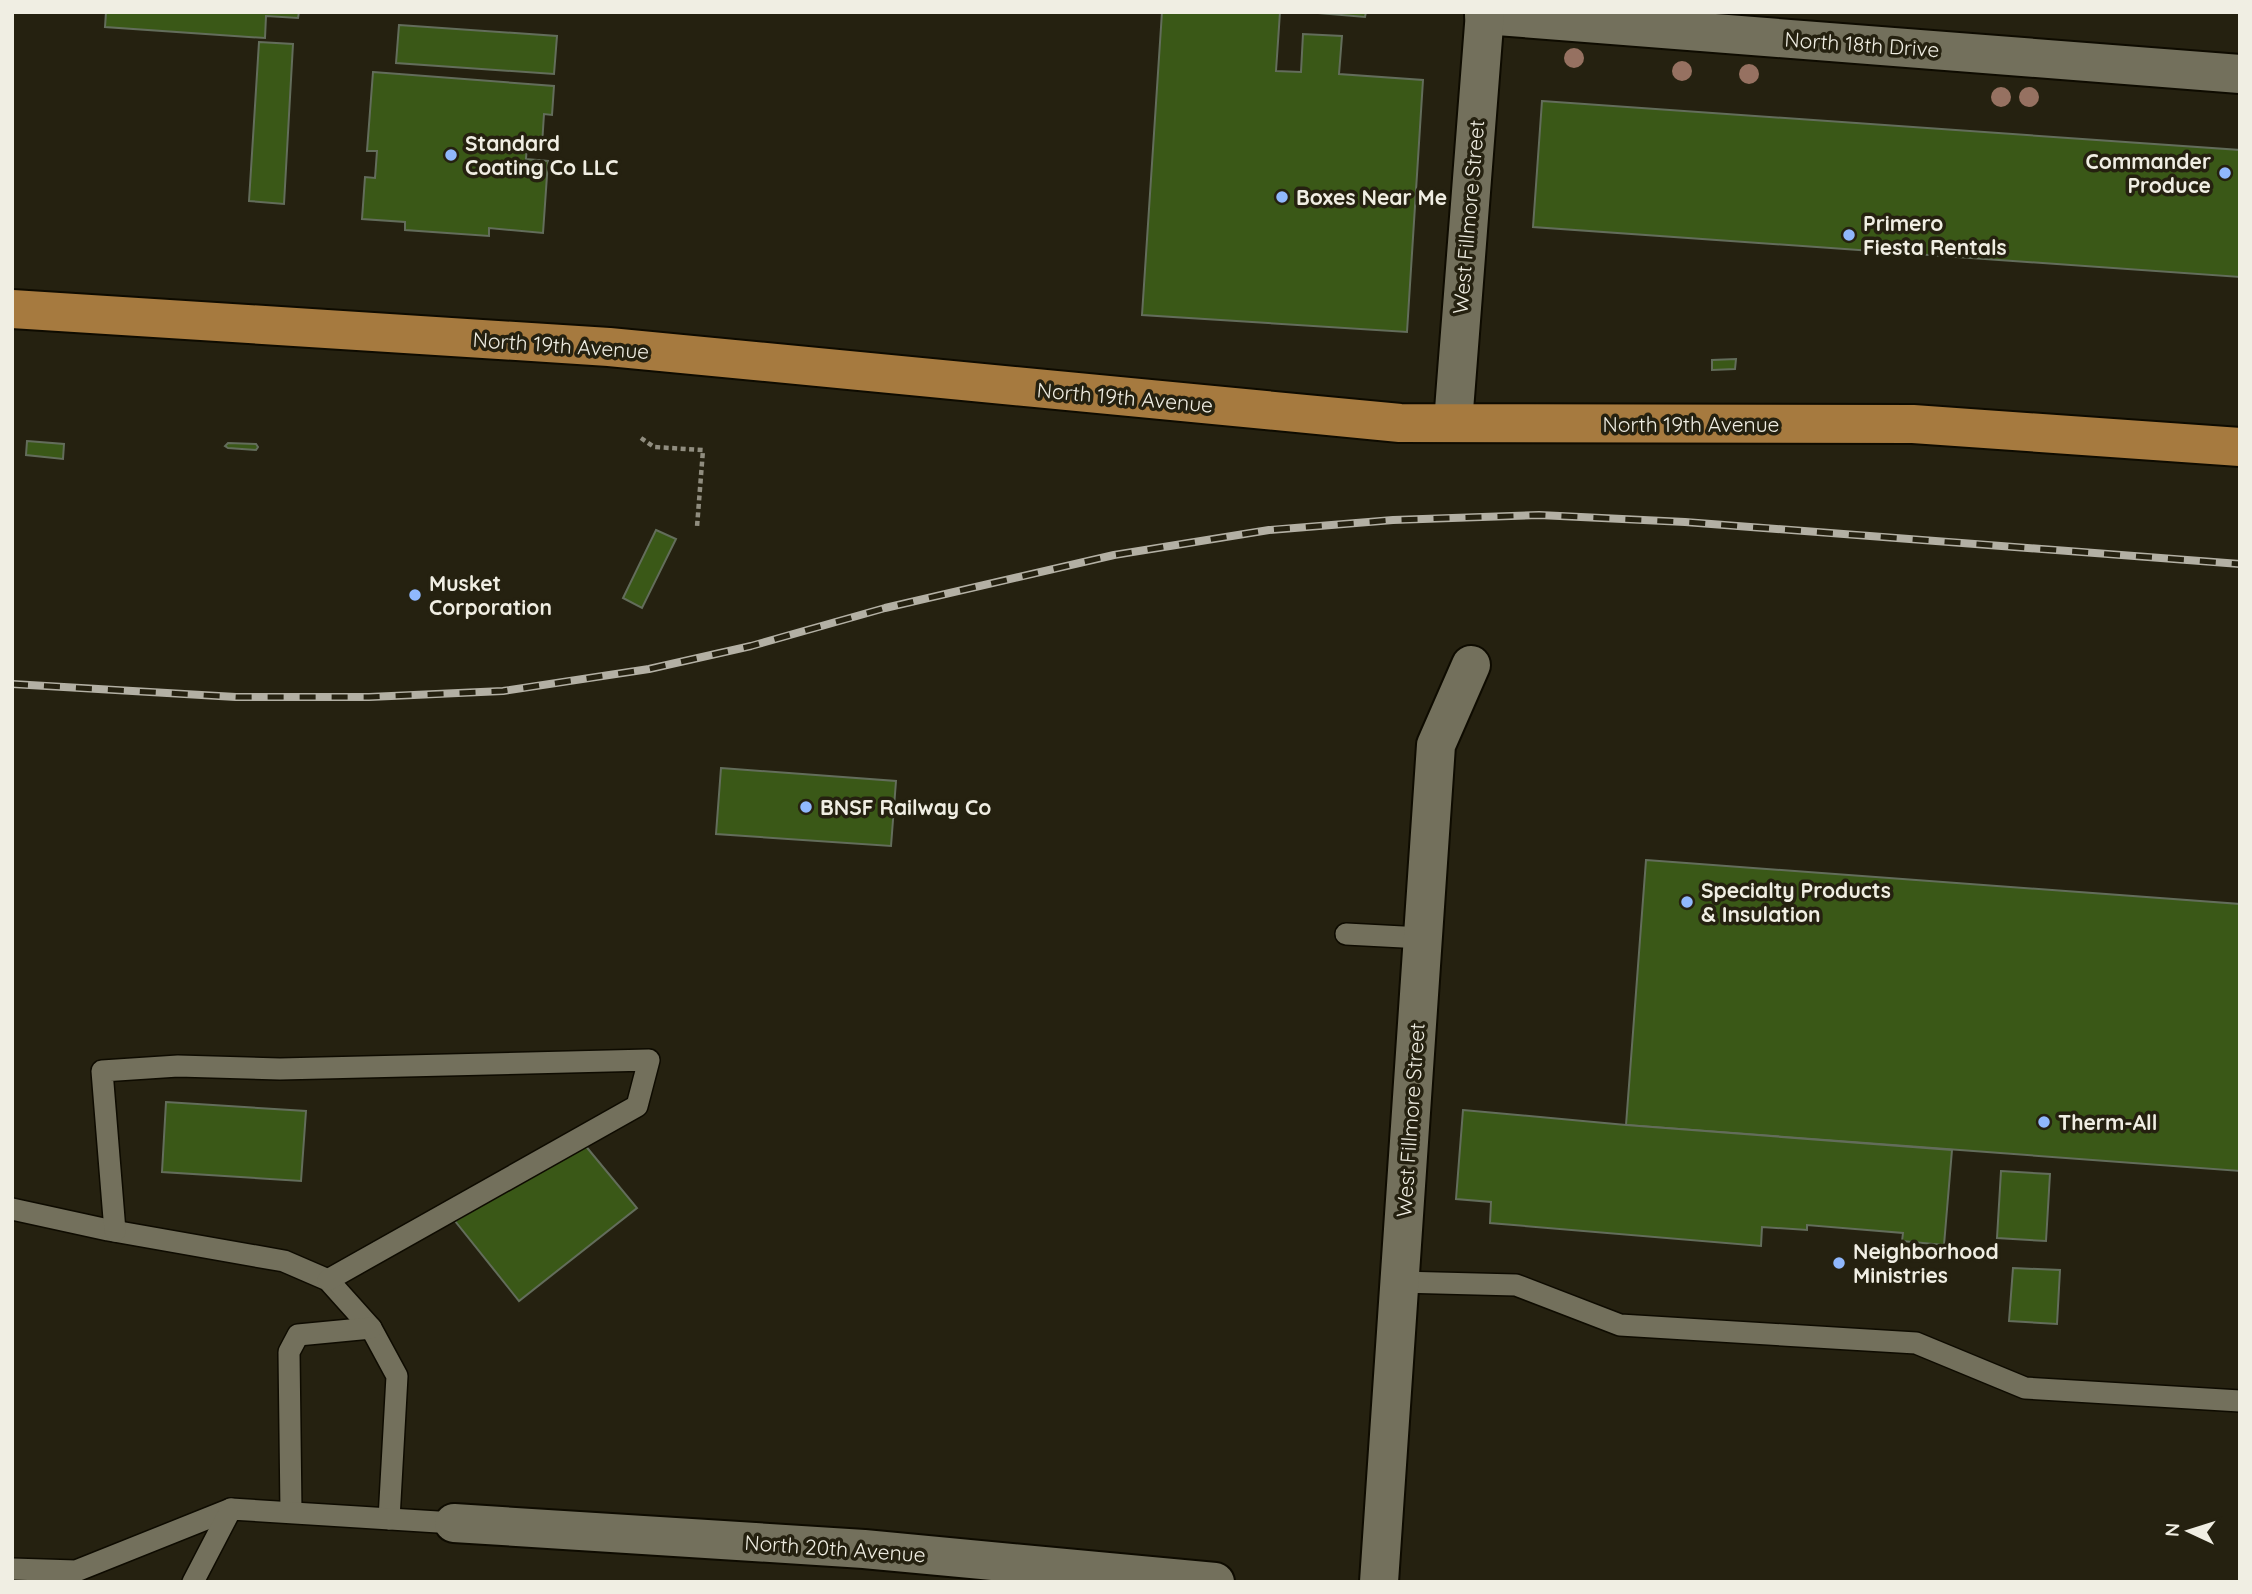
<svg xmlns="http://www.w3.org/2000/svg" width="2252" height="1594" font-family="Quicksand,sans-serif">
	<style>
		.building { fill: #3a5817; stroke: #636d5b; stroke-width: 2 }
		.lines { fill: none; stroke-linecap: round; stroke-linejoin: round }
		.lane-casing { stroke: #0e0b00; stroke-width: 24 }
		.street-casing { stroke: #0e0b00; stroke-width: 42 }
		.primary-casing { stroke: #0e0b00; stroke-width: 42 }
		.path { stroke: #908d7f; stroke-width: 4.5; stroke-dasharray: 5 3.5; stroke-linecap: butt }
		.lane { stroke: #73705c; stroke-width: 21 }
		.street { stroke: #73705c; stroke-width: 38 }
		.primary { stroke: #a67a3f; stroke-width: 38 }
		.rail-casing { stroke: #b3b0a4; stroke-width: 8 }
		.rail { stroke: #252110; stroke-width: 5; stroke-dasharray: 16; stroke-linecap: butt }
		.tree { fill: #967161 }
		.poi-dot { fill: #90b8fd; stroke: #252110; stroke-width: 2.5 }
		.labels { text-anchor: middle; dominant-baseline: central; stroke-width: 7; stroke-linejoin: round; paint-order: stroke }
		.street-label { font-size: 21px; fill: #f0eee3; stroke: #252110 }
		.poi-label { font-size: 21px; font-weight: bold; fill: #f0eee3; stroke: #252110; text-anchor: start }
	</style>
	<rect width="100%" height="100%" fill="#252110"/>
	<g class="building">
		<path d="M106 12H299L298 18 266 16 265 38 105 27Z"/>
		<path d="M1162 12H1280L1276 71 1301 72 1303 34 1342 36 1339 74 1423 80 1407 332 1142 315Z"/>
		<path d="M1306 12H1366L1365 17Z"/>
		<path d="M399 25 557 36 554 74 396 63Z"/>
		<path d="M259 42 293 44 284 204 249 201Z"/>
		<path d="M373 72 554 86 552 115 544 114 542 145 527 144 526 159 548 161 543 233 489 228V236L405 230V222L362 219 365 177 375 178 377 151H367Z"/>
		<path d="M1542 101 2240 150V277L1533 227Z"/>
		<path d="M1736 359 1735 369 1712 370V360Z"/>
		<path d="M27 441 64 444 63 459 26 455Z"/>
		<path d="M228 443 256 444 258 447 256 450 228 448 225 446Z"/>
		<path d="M656 530 676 539 642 608 623 598Z"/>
		<path d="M721 768 896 781 891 846 716 834Z"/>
		<path d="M1646 860 2240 904V1171L1626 1125Z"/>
		<path d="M166 1102 306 1111 301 1181 162 1172Z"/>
		<path d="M1463 1110 1626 1125 1952 1150 1944 1245 1902 1241 1903 1233 1807 1225V1230L1762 1227 1761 1246 1490 1223 1491 1202 1456 1199Z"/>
		<path d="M584 1144 637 1208 519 1301 455 1221Z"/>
		<path d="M2001 1171 2050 1174 2046 1241 1997 1238Z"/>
		<path d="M2013 1268 2060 1270 2057 1324 2009 1321Z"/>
	</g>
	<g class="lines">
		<defs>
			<g id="lane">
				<path d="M1346 934 1422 938"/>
				<path d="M12 1209 108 1230 284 1261 328 1280 371 1328 397 1376 389 1519"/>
				<path d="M115 1231 102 1071 178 1066 280 1069 649 1060 637 1106 328 1280"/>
				<path d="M1399 1282 1516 1285 1620 1325 1916 1343 2025 1388 2240 1401"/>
				<path d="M291 1512 289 1352 298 1335 371 1328"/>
				<path d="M12 1569 76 1571 231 1509"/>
				<path d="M193 1582 231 1509 454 1523"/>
			</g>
			<g id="street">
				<path d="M1484 15 2240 74"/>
				<path d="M1453 423 1485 12"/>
				<path d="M454 1523 864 1549 1215 1582"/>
				<path d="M1379 1582 1436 745 1471 665"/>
			</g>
			<path id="primary" d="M12 309 609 347 1400 423 1913 424 2240 447"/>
		</defs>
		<use href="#lane" class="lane-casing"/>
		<use href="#street" class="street-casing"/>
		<use href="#primary" class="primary-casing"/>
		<path class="path" d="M641 438 654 447 703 450 697 527"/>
		<use href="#lane" class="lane"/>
		<use href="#street" class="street"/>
		<use href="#primary" class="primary"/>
		<defs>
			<path id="rail" d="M12 684 236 697H369L503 691 649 669 751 646 885 608 1114 555 1269 530 1393 520 1539 515 1685 522 2240 564"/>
		</defs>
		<use href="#rail" class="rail-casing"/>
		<use href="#rail" class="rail"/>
	</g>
	<g class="tree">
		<circle cx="1574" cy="58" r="10"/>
		<circle cx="1682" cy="71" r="10"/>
		<circle cx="1749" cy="74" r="10"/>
		<circle cx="2001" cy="97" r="10"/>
		<circle cx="2029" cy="97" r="10"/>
	</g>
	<g class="poi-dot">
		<circle cx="451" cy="155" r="7"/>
		<circle cx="2225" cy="173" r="7"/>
		<circle cx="1282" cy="197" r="7"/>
		<circle cx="1849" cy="235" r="7"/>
		<circle cx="415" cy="595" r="7"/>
		<circle cx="806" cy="807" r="7"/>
		<circle cx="1687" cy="902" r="7"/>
		<circle cx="2044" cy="1122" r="7"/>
		<circle cx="1839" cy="1263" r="7"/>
	</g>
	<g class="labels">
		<g class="street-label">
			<text transform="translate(1862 44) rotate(4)">North 18th Drive</text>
			<text transform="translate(1468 217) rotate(-85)">West Fillmore Street</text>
			<text transform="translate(561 345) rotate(4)">North 19th Avenue</text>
			<text transform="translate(1125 397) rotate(5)">North 19th Avenue</text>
			<text x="1691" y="424">North 19th Avenue</text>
			<text transform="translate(1410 1120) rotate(-86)">West Fillmore Street</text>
			<text transform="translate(835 1548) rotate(4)">North 20th Avenue</text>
		</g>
		<g class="poi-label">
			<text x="465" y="143">Standard<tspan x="465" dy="24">Coating Co LLC</tspan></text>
			<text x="2211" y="161" text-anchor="end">Commander<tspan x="2211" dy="24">Produce</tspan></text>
			<text x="1296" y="197">Boxes Near Me</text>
			<text x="1863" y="223">Primero<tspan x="1863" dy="24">Fiesta Rentals</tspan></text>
			<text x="429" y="583">Musket<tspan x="429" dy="24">Corporation</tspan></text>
			<text x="820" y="807">BNSF Railway Co</text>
			<text x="1701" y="890">Specialty Products<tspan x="1701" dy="24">&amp; Insulation</tspan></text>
			<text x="2058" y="1122">Therm-All</text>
			<text x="1853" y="1251">Neighborhood<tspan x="1853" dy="24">Ministries</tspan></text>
		</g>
	</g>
	<rect width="2252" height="1594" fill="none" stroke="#f0eee3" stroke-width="28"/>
	<g transform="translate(2189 1531) rotate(274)" stroke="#252110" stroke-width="5" paint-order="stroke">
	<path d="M0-5L12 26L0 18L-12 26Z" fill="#f0eee3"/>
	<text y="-10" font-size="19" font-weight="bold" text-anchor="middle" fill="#f0eee3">N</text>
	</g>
</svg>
